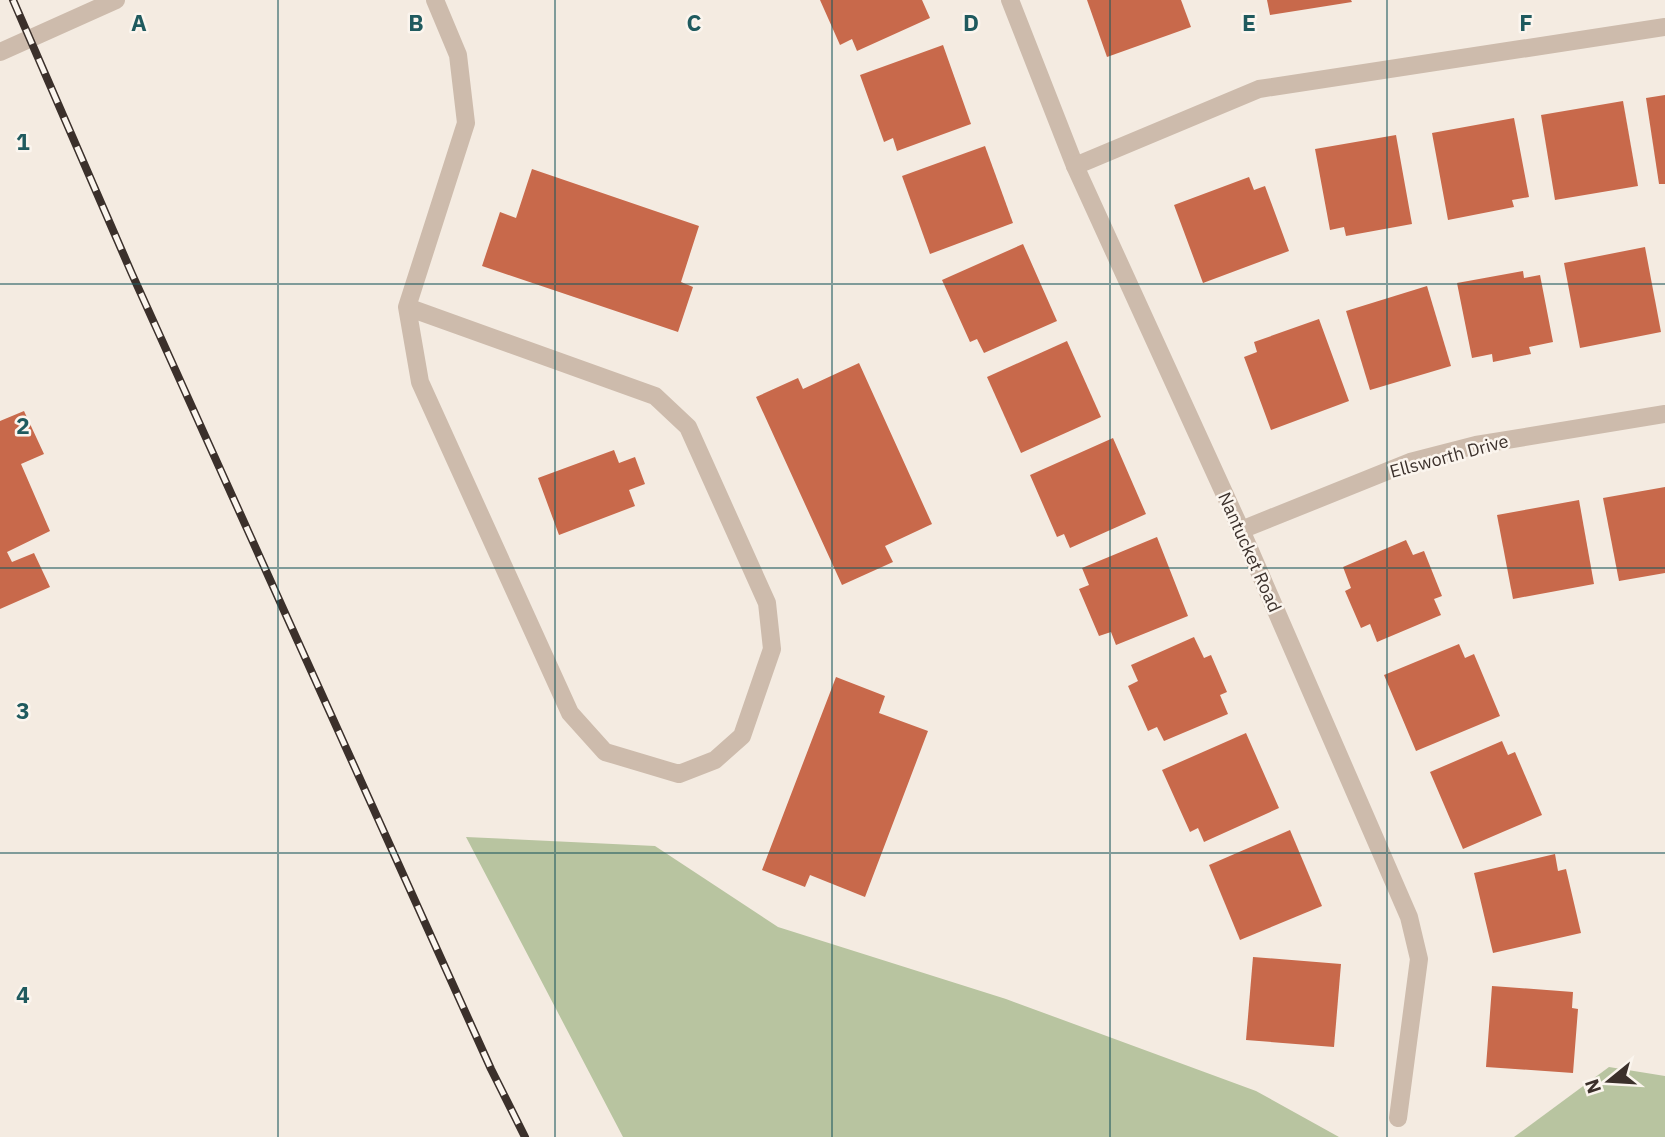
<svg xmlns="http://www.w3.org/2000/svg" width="1665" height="1137" font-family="'IBM Plex Sans',sans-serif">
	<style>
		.green { fill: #b8c4a0 }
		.building { fill: #c8694b }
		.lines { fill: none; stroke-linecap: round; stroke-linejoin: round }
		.minor { stroke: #cdbbac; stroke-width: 18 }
		.rail-casing { stroke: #3b302b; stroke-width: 8 }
		.rail { stroke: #fbf5ee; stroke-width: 5; stroke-dasharray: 16; stroke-linecap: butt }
		.grid { fill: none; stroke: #1f5a5e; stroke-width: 2; stroke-opacity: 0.55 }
		.labels { text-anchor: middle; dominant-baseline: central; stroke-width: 5; stroke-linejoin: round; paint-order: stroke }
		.street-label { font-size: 18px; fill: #3b302b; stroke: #fbf5ee }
		.grid-label { font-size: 23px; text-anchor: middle; font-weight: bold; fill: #1f5a5e; stroke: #fbf5ee; stroke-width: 5; stroke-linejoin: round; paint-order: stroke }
	</style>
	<rect width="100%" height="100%" fill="#f4ebe1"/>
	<g class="green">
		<path d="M466 837 655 846 778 927 1006 999 1256 1091 1339 1137H623Z"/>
		<path d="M1609 1067 1665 1076V1137H1514Z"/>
	</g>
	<g class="building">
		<path d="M820 0H922L930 18 857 51 852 39 840 45Z"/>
		<path d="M1087 0H1181L1191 27 1107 57Z"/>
		<path d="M1267 0H1351L1352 2 1270 15Z"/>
		<path d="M943 45 971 124 897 151 893 138 884 142 860 75Z"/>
		<path d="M1665 95V184H1659L1646 98Z"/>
		<path d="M1623 101 1638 186 1555 200 1541 115Z"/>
		<path d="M1514 118 1529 197 1512 200 1514 207 1448 220 1432 133Z"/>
		<path d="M1396 135 1412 224 1346 236 1344 227 1330 230 1315 149Z"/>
		<path d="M985 146 1013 223 930 254 902 176Z"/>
		<path d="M532 169 699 226 681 282 693 287 678 332 482 266 500 212 516 218Z"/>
		<path d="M1249 177 1254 190 1265 186 1289 251 1203 283 1174 205Z"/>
		<path d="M1023 244 1057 321 984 353 977 339 970 342 942 280Z"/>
		<path d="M1645 247 1661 332 1580 348 1564 263Z"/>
		<path d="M1523 271 1524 278 1540 275 1553 342 1529 347 1531 354 1493 362 1492 354 1472 358 1457 283Z"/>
		<path d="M1427 286 1451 366 1370 390 1346 311Z"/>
		<path d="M1319 319 1349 401 1271 430 1244 357 1257 352 1254 342Z"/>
		<path d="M1067 341 1101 417 1021 453 987 377Z"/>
		<path d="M859 363 932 524 885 546 893 562 842 585 756 397 798 378 803 389Z"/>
		<path d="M24 411 44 454 21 464 50 531 7 552 12 562 34 553 50 587 0 609V421Z"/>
		<path d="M1113 438 1146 514 1070 548 1064 534 1057 537 1030 475Z"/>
		<path d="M614 450 619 463 635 457 645 484 629 490 635 506 559 535 538 478Z"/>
		<path d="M1665 487V573L1619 581 1603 498Z"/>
		<path d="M1579 500 1594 584 1513 599 1497 515Z"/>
		<path d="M1157 537 1188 616 1116 645 1111 632 1099 636 1079 589 1089 585 1082 568Z"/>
		<path d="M1406 540 1413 555 1424 551 1442 596 1434 599 1441 615 1377 642 1370 624 1361 628 1345 591 1351 588 1343 567Z"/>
		<path d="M1194 637 1204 658 1211 655 1227 692 1220 695 1228 714 1164 741 1157 727 1148 731 1128 686 1138 681 1131 665Z"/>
		<path d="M1459 644 1465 658 1474 654 1500 716 1416 751 1384 675Z"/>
		<path d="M836 677 885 696 879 713 928 731 865 897 810 875 805 887 762 870Z"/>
		<path d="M1246 733 1279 808 1204 842 1198 828 1190 832 1162 770Z"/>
		<path d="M1502 741 1508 755 1515 752 1542 815 1463 849 1430 772Z"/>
		<path d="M1290 830 1322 906 1240 940 1209 865Z"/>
		<path d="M1555 854 1558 871 1566 869 1581 933 1493 953 1474 873Z"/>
		<path d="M1253 957 1341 964 1334 1047 1246 1040Z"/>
		<path d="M1492 986 1573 992 1572 1008 1578 1009 1573 1073 1486 1067Z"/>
	</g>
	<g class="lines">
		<g class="minor">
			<path d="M1010 0 1075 166 1241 530 1409 917 1419 959 1398 1118"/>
			<path d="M0 52 116 0"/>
			<path d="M1075 166 1259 89 1665 27"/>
			<path d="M407 307 655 396 688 427 767 603 772 649 742 736 715 760 679 774 605 752 570 713 420 382 407 307 466 123 458 55 435 0"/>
			<path d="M1241 530 1410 462 1476 445 1665 414"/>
		</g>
		<defs>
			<path id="rail" d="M13 0 132 274 491 1069 525 1137"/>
		</defs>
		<use href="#rail" class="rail-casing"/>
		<use href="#rail" class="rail"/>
	</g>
	<path class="grid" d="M278 0V1137M555 0V1137M832 0V1137M1110 0V1137M1387 0V1137M0 284H1665M0 568H1665M0 853H1665"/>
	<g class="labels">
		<g class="street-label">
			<text transform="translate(1449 456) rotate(-15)">Ellsworth Drive</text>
			<text transform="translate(1250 552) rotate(66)">Nantucket Road</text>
		</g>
	</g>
	<g class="grid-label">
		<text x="139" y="31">A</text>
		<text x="416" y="31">B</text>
		<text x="694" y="31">C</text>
		<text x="971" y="31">D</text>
		<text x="1249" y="31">E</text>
		<text x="1526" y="31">F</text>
		<text x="23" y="150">1</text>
		<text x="23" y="434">2</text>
		<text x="23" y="719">3</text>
		<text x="23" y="1003">4</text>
	</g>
	<g transform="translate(1609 1081) rotate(252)" stroke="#fbf5ee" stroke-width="5" paint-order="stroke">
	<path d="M0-5L12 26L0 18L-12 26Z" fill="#3b302b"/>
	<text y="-10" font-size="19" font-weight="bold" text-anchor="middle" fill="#3b302b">N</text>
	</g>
</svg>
